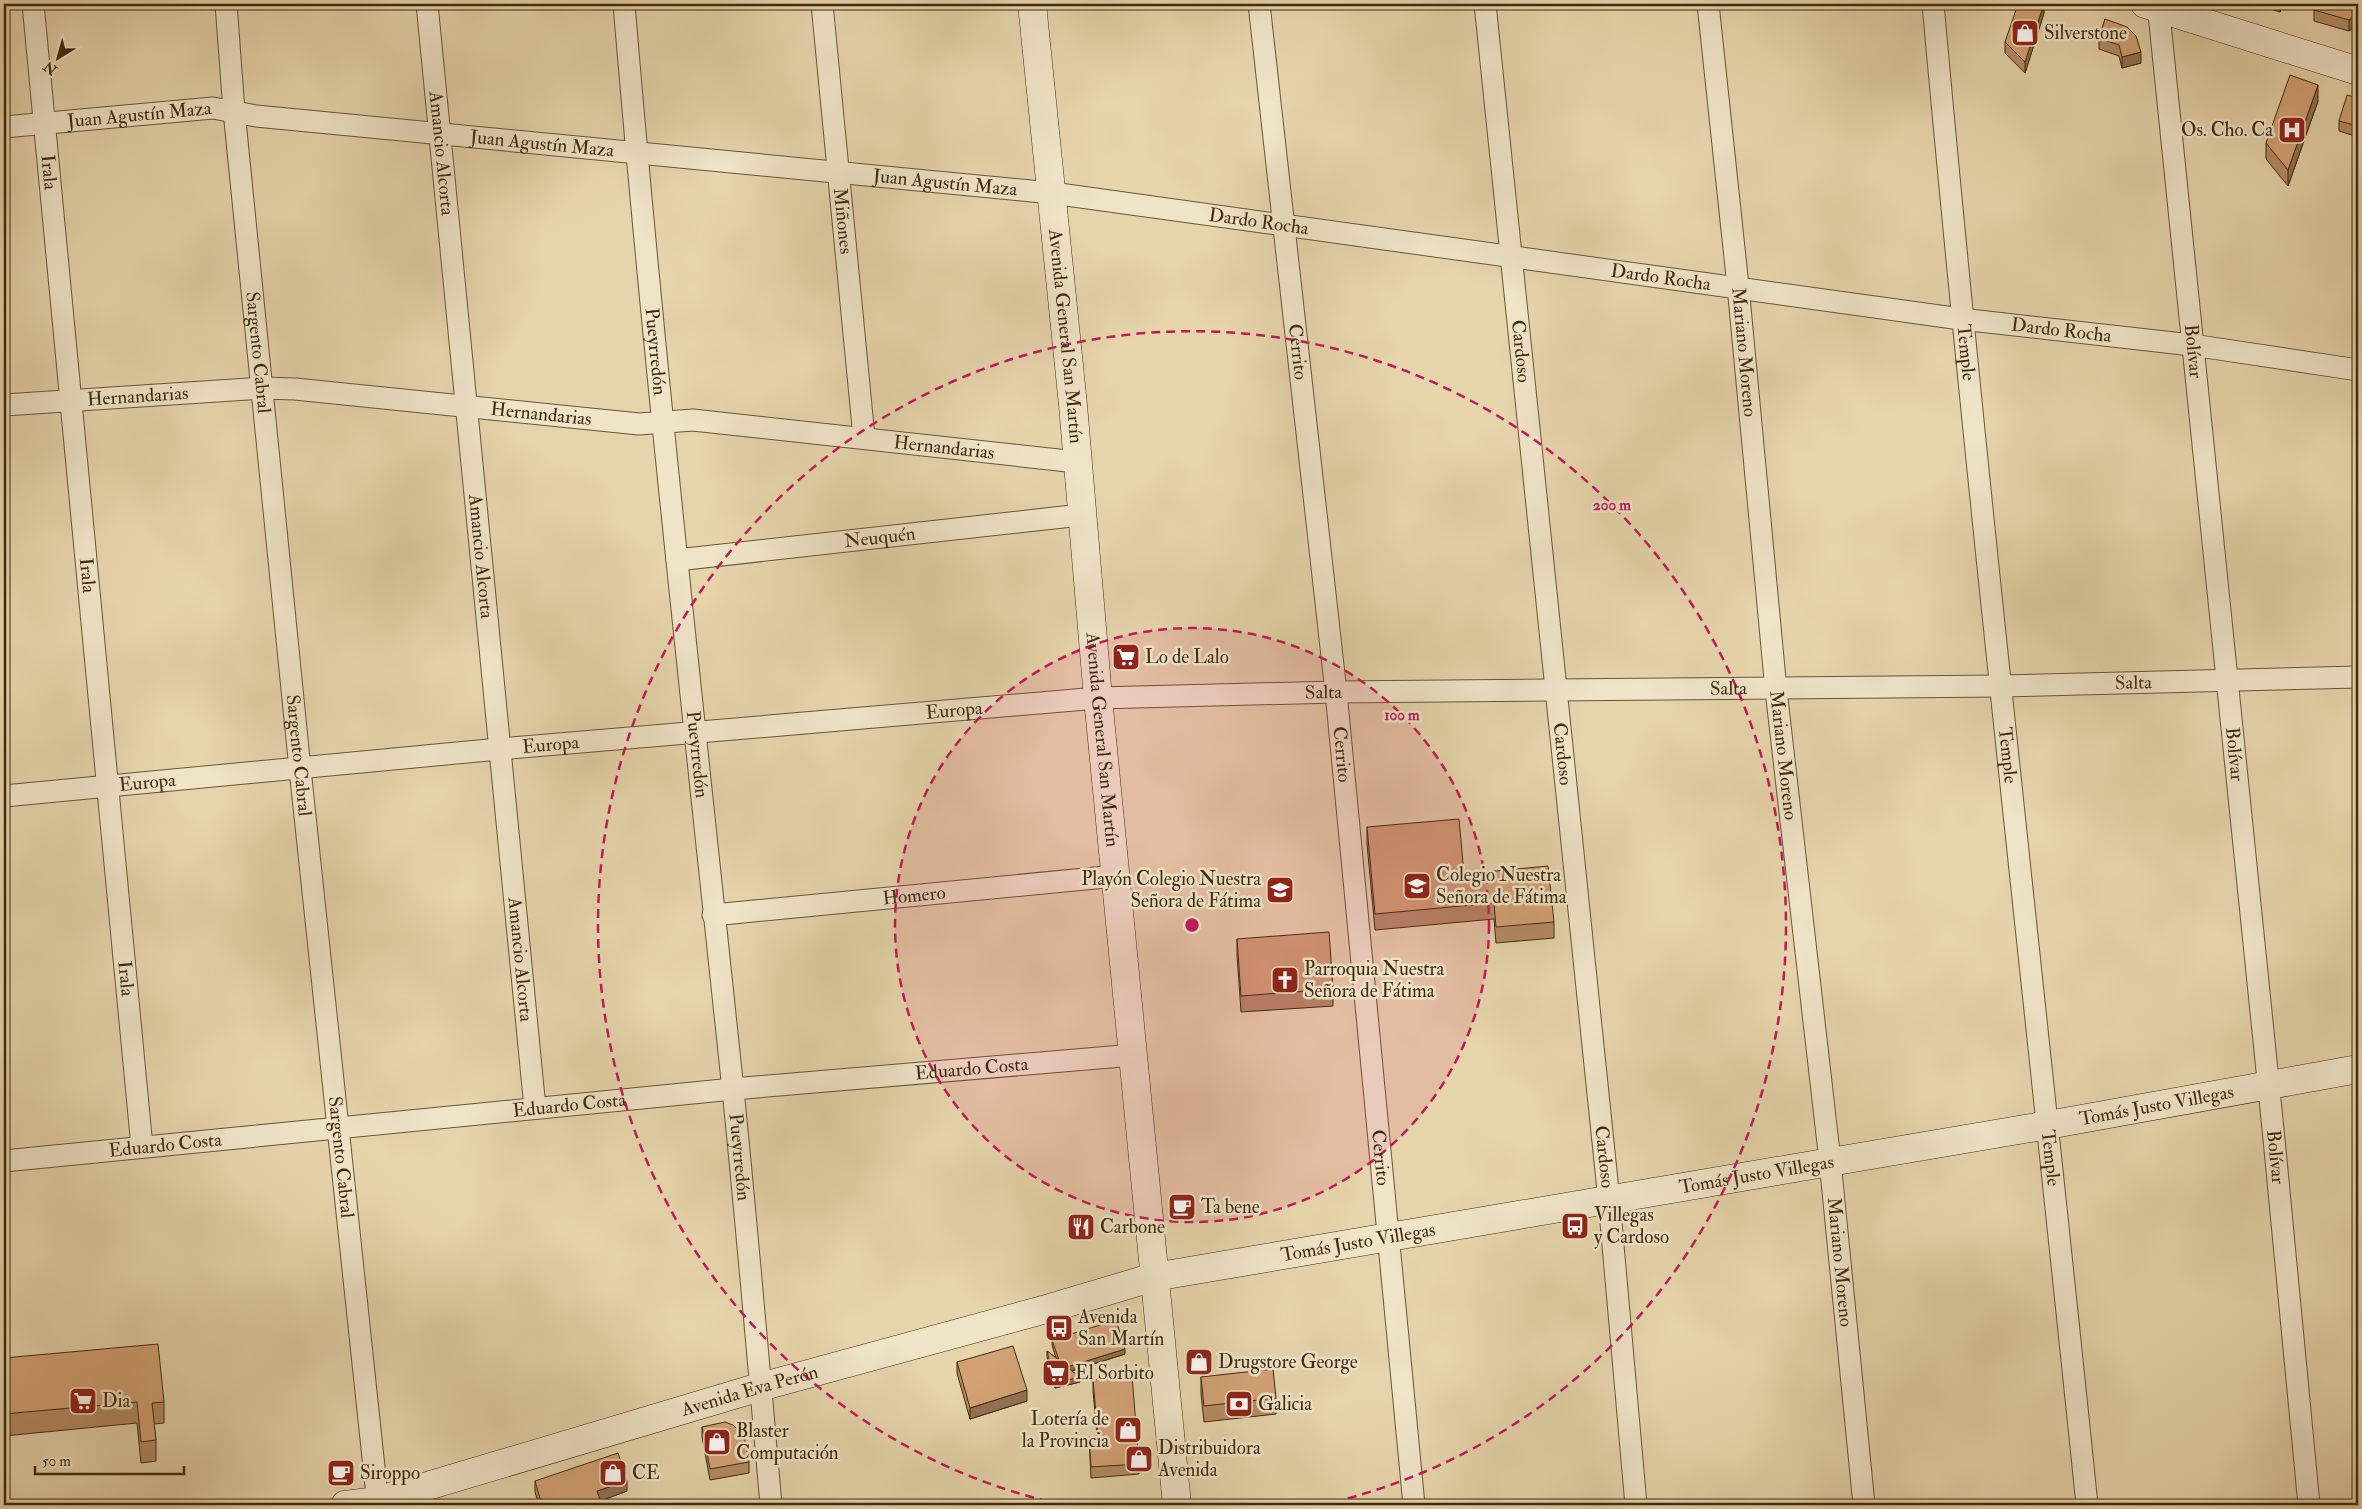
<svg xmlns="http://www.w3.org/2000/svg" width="2362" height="1509" font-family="'IM FELL Double Pica',serif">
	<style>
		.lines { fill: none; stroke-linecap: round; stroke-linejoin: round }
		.street-casing { stroke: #685536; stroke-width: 23 }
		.secondary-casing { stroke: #3e2b0f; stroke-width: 29 }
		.street { stroke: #efe3c8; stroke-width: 21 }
		.secondary { stroke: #efe3c8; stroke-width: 28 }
		.wall { fill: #b58b65; stroke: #3e2b0f }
		.shaded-wall { fill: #937152; stroke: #3e2b0f }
		.building { fill: #d2a275; stroke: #3e2b0f }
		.ring { fill: none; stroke: #c2185b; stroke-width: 2.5; stroke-dasharray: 9 6 }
		.labels { text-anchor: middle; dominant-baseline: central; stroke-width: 5; stroke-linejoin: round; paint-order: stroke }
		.poi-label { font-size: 19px; fill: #3e2b0f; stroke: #efe3c8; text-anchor: start }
		.street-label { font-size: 19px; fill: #3e2b0f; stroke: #efe3c8 }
		.centre { fill: #c2185b; stroke: #efe3c8; stroke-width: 2.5 }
		.ring-label { font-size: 15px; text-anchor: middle; font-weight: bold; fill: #c2185b; stroke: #efe3c8; stroke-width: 5; stroke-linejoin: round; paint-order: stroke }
	</style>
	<rect width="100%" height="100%" fill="#e6d4ab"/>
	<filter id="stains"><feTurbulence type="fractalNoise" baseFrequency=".004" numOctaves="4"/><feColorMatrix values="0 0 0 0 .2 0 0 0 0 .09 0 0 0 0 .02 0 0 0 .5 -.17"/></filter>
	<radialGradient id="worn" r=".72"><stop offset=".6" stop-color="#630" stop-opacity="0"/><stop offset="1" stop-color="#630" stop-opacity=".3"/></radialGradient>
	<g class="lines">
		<defs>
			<g id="street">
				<path id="s1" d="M33 4 142 1147"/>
				<path id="s2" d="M226 4 234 111 300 769 378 1505"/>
				<path id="s3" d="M427 4 535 1108"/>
				<path id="s4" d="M624 4C654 366 695 728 733 1090 747 1228 759 1367 771 1505"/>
				<path id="s5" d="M822 4 864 437"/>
				<path id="s6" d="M1259 4 1336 692 1414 1505"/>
				<path id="s7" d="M1485 4 1609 1200 1636 1505"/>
				<path id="s8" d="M1708 4 1738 286 1776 690 1830 1161 1864 1505"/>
				<path id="s9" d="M1933 4C1978 505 2036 1005 2087 1505"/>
				<path id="s10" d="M2158 4 2274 1139 2309 1505"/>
				<path id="s11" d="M4 127 213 108 256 116 1052 193 1961 319 2192 345 2358 370"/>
				<path id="s12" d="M4 405 263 388 295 389 639 424 693 420 1077 462"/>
				<path id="s13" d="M677 560 1081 515"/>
				<path id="s14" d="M4 796 499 749 1098 698 1336 692 2002 686 2358 677"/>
				<path id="s15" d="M713 915 1116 876"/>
				<path id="s16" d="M4 1161 733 1089 1134 1055"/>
			</g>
			<g id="secondary">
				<path id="s17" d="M1032 4 1073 405 1098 698 1177 1505"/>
				<path d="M2145 4 2358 71"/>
				<path id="s18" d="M345 1505 377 1501 760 1387 1050 1308 1154 1277 2048 1125 2358 1069"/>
			</g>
		</defs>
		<use href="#street" class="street-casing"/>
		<use href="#secondary" class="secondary-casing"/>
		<use href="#street" class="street"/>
		<use href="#secondary" class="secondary"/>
	</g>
	<g class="wall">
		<path d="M2044 4V13L2025 73 2005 53V42Z"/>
		<path d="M2254 4H2282L2280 12Z"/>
		<path d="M2354 4 2356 26 2349 31 2314 21V10Z"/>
		<path d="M2105 19 2141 63 2122 68 2119 56 2099 49V38Z"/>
		<path d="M2358 98V137L2339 131V121Z"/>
		<path d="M2318 101 2288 186 2266 159V143Z"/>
		<path d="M1367 827 1464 874 1554 922V938L1496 943 1494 919 1375 930 1367 844Z"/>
		<path d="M1237 939 1333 989V1006L1241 1012 1237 955Z"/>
		<path d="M1052 1340 1125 1354 1072 1371 1080 1382 1055 1388 1047 1357V1351L1056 1358 1052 1345Z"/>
		<path d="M4 1358 164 1402V1423L154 1424 156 1440V1461L141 1463 137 1423 4 1436Z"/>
		<path d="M957 1362 1027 1401 970 1419 957 1373Z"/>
		<path d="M1201 1377 1276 1398V1414L1204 1422 1201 1394Z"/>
		<path d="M1093 1380 1139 1464V1474L1091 1478 1089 1437 1097 1436 1093 1391Z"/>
		<path d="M702 1427 749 1462V1473L710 1480 702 1437Z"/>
		<path d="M535 1481 627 1491 600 1501 602 1505H539L535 1492Z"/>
	</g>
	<g class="shaded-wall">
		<path d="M2044 4V13L2025 73V62Z"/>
		<path d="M2280 4H2282L2280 12Z"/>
		<path d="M2356 15V26L2349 31V20Z"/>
		<path d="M2141 52V63L2122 68V57Z"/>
		<path d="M2318 85V101L2288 186V170Z"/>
		<path d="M1125 1349V1354L1067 1372V1367Z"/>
		<path d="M1080 1377V1382L1055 1388V1383Z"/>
		<path d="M1027 1390V1401L970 1419V1408Z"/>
		<path d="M627 1481V1491L597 1502V1491Z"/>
		<path d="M572 1500V1505H556Z"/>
	</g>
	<g class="building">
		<path d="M2018 4H2044L2025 62 2005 42Z"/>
		<path d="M2316 4H2354L2356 15 2349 20 2314 10Z"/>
		<path d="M2105 19 2127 27 2136 36 2141 52 2122 57 2119 45 2099 38Z"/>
		<path d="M2290 75 2318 85 2288 170 2266 143Z"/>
		<path d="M2347 95 2358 98V126L2339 121Z"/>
		<path d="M1459 819 1464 874 1548 866 1554 922 1496 927 1494 903 1375 914 1367 827Z"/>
		<path d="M1329 932 1333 989 1241 996 1237 939Z"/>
		<path d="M1116 1320 1125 1349 1067 1367 1080 1377 1055 1383 1047 1351 1059 1360 1052 1340Z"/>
		<path d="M158 1344 164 1402 152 1403 156 1440 141 1442 137 1402 4 1414V1358Z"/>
		<path d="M1013 1346 1027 1390 970 1408 957 1362Z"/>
		<path d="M1273 1369 1276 1398 1204 1406 1201 1377Z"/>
		<path d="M1132 1375 1139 1464 1091 1467 1089 1437 1098 1436 1093 1380Z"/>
		<path d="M725 1422 733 1425 744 1436 749 1462 710 1469 702 1427Z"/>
		<path d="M618 1453 627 1481 597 1491 602 1505H573L572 1500 556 1505H542L535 1481Z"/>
	</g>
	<circle cx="1192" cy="925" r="297" fill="#c2185b" fill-opacity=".12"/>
	<g class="ring">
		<circle cx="1192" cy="925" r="297"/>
		<path d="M1063 1505A594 594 0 1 1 1321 1505"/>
	</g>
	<defs>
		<symbol id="shop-square" viewBox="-11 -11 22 22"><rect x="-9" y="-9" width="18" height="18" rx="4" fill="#8f2418" stroke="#efe3c8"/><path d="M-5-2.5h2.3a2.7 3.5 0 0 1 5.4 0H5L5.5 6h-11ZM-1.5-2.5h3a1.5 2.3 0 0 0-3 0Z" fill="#fff"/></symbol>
		<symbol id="hospital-square" viewBox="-11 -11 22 22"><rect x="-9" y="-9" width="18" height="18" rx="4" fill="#8f2418" stroke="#efe3c8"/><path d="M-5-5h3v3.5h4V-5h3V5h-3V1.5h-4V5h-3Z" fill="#fff"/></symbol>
		<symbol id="supermarket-square" viewBox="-11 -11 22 22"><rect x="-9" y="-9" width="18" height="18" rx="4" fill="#8f2418" stroke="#efe3c8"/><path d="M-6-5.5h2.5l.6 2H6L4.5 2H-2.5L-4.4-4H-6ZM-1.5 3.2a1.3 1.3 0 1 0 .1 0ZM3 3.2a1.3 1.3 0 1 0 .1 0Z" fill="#fff"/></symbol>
		<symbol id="school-square" viewBox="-11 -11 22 22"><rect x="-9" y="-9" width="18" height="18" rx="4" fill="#8f2418" stroke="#efe3c8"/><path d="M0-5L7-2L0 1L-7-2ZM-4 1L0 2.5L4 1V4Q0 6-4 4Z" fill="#fff"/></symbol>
		<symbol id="church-square" viewBox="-11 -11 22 22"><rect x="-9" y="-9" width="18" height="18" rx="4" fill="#8f2418" stroke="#efe3c8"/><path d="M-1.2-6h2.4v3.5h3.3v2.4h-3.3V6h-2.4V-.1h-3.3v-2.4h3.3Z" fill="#fff"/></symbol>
		<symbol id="cafe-square" viewBox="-11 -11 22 22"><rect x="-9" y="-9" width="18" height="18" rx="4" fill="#8f2418" stroke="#efe3c8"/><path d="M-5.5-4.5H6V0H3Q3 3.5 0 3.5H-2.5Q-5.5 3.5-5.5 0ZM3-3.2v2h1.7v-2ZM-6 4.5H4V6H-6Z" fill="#fff"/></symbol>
		<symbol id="bus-square" viewBox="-11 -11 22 22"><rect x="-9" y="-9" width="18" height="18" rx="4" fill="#8f2418" stroke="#efe3c8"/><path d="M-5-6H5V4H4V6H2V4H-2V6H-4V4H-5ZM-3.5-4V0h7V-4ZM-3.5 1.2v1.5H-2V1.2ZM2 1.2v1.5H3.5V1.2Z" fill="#fff"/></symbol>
		<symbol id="restaurant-square" viewBox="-11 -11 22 22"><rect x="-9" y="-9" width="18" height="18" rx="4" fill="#8f2418" stroke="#efe3c8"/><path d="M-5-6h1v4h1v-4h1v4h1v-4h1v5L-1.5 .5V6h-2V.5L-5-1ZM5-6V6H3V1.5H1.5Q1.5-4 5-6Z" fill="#fff"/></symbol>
		<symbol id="bank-square" viewBox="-11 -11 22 22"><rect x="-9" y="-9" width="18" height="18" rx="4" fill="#8f2418" stroke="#efe3c8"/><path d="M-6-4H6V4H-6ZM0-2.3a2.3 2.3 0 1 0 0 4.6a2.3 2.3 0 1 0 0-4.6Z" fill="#fff"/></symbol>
	</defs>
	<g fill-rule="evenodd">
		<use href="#shop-square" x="2009" y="17" width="32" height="32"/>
		<use href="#hospital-square" x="2276" y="114" width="32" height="32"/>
		<use href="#supermarket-square" x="1110" y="641" width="32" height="32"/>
		<use href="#school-square" x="1401" y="870" width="32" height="32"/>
		<use href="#school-square" x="1264" y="874" width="32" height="32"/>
		<use href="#church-square" x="1269" y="964" width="32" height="32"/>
		<use href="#cafe-square" x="1166" y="1191" width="32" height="32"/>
		<use href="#bus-square" x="1559" y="1210" width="32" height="32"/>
		<use href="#restaurant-square" x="1065" y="1211" width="32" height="32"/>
		<use href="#bus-square" x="1043" y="1312" width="32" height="32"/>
		<use href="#shop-square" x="1183" y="1346" width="32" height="32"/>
		<use href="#supermarket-square" x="1040" y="1357" width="32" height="32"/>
		<use href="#supermarket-square" x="67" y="1385" width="32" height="32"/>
		<use href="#bank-square" x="1223" y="1388" width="32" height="32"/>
		<use href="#shop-square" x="1112" y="1414" width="32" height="32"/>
		<use href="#shop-square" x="701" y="1426" width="32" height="32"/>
		<use href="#shop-square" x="1123" y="1443" width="32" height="32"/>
		<use href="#cafe-square" x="325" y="1457" width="32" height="32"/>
		<use href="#shop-square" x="597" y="1457" width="32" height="32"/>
	</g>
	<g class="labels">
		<g class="poi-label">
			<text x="2044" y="33">Silverstone</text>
			<text x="2273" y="130" text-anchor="end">Os. Cho. Ca</text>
			<text x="1145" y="657">Lo de Lalo</text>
			<text x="1436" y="875">Colegio Nuestra<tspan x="1436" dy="22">Señora de Fátima</tspan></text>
			<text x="1261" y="879" text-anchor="end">Playón Colegio Nuestra<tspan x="1261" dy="22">Señora de Fátima</tspan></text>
			<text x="1304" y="969">Parroquia Nuestra<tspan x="1304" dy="22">Señora de Fátima</tspan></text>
			<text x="1201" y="1207">Ta bene</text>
			<text x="1594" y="1215">Villegas<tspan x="1594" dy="22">y Cardoso</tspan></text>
			<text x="1100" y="1227">Carbone</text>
			<text x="1078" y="1317">Avenida<tspan x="1078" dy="22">San Martín</tspan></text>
			<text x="1218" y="1362">Drugstore George</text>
			<text x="1075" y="1373">El Sorbito</text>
			<text x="102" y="1401">Dia</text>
			<text x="1258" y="1404">Galicia</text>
			<text x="1109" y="1419" text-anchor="end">Lotería de<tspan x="1109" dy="22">la Provincia</tspan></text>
			<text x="736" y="1431">Blaster<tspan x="736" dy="22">Computación</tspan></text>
			<text x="1158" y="1448">Distribuidora<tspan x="1158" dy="22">Avenida</tspan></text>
			<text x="360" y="1473">Siroppo</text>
			<text x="632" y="1473">CE</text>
		</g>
		<g class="street-label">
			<text stroke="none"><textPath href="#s11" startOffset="136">Juan Agustín Maza</textPath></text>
			<text stroke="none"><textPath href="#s11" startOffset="541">Juan Agustín Maza</textPath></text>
			<text stroke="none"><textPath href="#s3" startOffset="150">Amancio Alcorta</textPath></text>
			<text stroke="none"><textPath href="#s1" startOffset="169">Irala</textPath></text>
			<text stroke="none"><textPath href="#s11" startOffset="946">Juan Agustín Maza</textPath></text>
			<text stroke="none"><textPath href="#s5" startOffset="218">Miñones</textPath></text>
			<text stroke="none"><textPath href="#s11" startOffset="1262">Dardo Rocha</textPath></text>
			<text stroke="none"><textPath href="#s11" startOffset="1668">Dardo Rocha</textPath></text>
			<text stroke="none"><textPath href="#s11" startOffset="2072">Dardo Rocha</textPath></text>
			<text stroke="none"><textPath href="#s17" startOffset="334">Avenida General San Martín</textPath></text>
			<text stroke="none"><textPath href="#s6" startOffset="350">Cerrito</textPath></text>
			<text stroke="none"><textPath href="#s7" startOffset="349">Cardoso</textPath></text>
			<text stroke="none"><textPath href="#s2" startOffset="350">Sargento Cabral</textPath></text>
			<text stroke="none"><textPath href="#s4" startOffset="349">Pueyrredón</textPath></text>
			<text stroke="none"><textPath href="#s8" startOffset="350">Mariano Moreno</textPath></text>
			<text stroke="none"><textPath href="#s9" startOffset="350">Temple</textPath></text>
			<text stroke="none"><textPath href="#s10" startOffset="349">Bolívar</textPath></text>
			<text stroke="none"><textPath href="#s12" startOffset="134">Hernandarias</textPath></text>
			<text stroke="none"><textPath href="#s12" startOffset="539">Hernandarias</textPath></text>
			<text stroke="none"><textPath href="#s12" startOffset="944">Hernandarias</textPath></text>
			<text stroke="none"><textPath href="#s13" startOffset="204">Neuquén</textPath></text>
			<text stroke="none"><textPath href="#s3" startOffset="555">Amancio Alcorta</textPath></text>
			<text stroke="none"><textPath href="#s1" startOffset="574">Irala</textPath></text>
			<text stroke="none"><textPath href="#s14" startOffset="2134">Salta</textPath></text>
			<text stroke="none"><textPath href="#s14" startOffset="1729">Salta</textPath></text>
			<text stroke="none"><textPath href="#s14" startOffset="1324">Salta</textPath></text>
			<text stroke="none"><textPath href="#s14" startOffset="954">Europa</textPath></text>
			<text stroke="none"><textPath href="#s17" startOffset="739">Avenida General San Martín</textPath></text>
			<text stroke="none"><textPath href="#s14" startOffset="549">Europa</textPath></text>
			<text stroke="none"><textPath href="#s6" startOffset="755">Cerrito</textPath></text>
			<text stroke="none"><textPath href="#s7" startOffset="754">Cardoso</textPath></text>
			<text stroke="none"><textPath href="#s10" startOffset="754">Bolívar</textPath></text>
			<text stroke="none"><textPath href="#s2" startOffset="755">Sargento Cabral</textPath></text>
			<text stroke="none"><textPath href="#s4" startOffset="754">Pueyrredón</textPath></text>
			<text stroke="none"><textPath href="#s8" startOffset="755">Mariano Moreno</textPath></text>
			<text stroke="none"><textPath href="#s9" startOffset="755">Temple</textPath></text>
			<text stroke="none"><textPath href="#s14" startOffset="144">Europa</textPath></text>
			<text stroke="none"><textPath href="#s15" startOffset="202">Homero</textPath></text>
			<text stroke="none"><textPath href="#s3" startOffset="960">Amancio Alcorta</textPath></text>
			<text stroke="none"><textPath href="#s1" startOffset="979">Irala</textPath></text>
			<text stroke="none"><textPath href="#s16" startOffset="972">Eduardo Costa</textPath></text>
			<text stroke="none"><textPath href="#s16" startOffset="568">Eduardo Costa</textPath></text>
			<text stroke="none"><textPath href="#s18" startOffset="1858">Tomás Justo Villegas</textPath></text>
			<text stroke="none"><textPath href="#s16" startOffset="162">Eduardo Costa</textPath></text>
			<text stroke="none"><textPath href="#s2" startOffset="1159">Sargento Cabral</textPath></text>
			<text stroke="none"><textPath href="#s4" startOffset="1159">Pueyrredón</textPath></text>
			<text stroke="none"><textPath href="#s6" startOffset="1160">Cerrito</textPath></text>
			<text stroke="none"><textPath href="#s7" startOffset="1159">Cardoso</textPath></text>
			<text stroke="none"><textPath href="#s9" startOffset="1160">Temple</textPath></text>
			<text stroke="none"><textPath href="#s10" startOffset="1159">Bolívar</textPath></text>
			<text stroke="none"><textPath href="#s18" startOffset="1452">Tomás Justo Villegas</textPath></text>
			<text stroke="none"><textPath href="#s18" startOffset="1048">Tomás Justo Villegas</textPath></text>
			<text stroke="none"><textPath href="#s8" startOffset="1265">Mariano Moreno</textPath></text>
			<text stroke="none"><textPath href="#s18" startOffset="421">Avenida Eva Perón</textPath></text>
		</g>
	</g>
	<circle cx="1192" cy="925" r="8" class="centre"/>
	<g class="ring-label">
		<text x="1612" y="510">200 m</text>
		<text x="1402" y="720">100 m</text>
	</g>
	<rect width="2362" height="1509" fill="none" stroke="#e6d4ab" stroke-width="20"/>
	<rect x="5" y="5" width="2352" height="1499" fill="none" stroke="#3e2b0f" stroke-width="2.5"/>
	<rect x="10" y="10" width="2342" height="1489" fill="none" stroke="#3e2b0f"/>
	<g transform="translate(58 58) rotate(217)" stroke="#efe3c8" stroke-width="4" paint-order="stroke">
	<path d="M0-4L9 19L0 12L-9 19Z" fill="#3e2b0f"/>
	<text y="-8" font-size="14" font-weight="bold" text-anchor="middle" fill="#3e2b0f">N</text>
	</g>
	<path d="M35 1466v8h149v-8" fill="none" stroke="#3e2b0f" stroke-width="2.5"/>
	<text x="42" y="1466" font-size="15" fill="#3e2b0f" stroke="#efe3c8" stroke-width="4" paint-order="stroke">50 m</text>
	<rect width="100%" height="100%" filter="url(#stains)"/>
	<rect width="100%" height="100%" fill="url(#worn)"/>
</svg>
